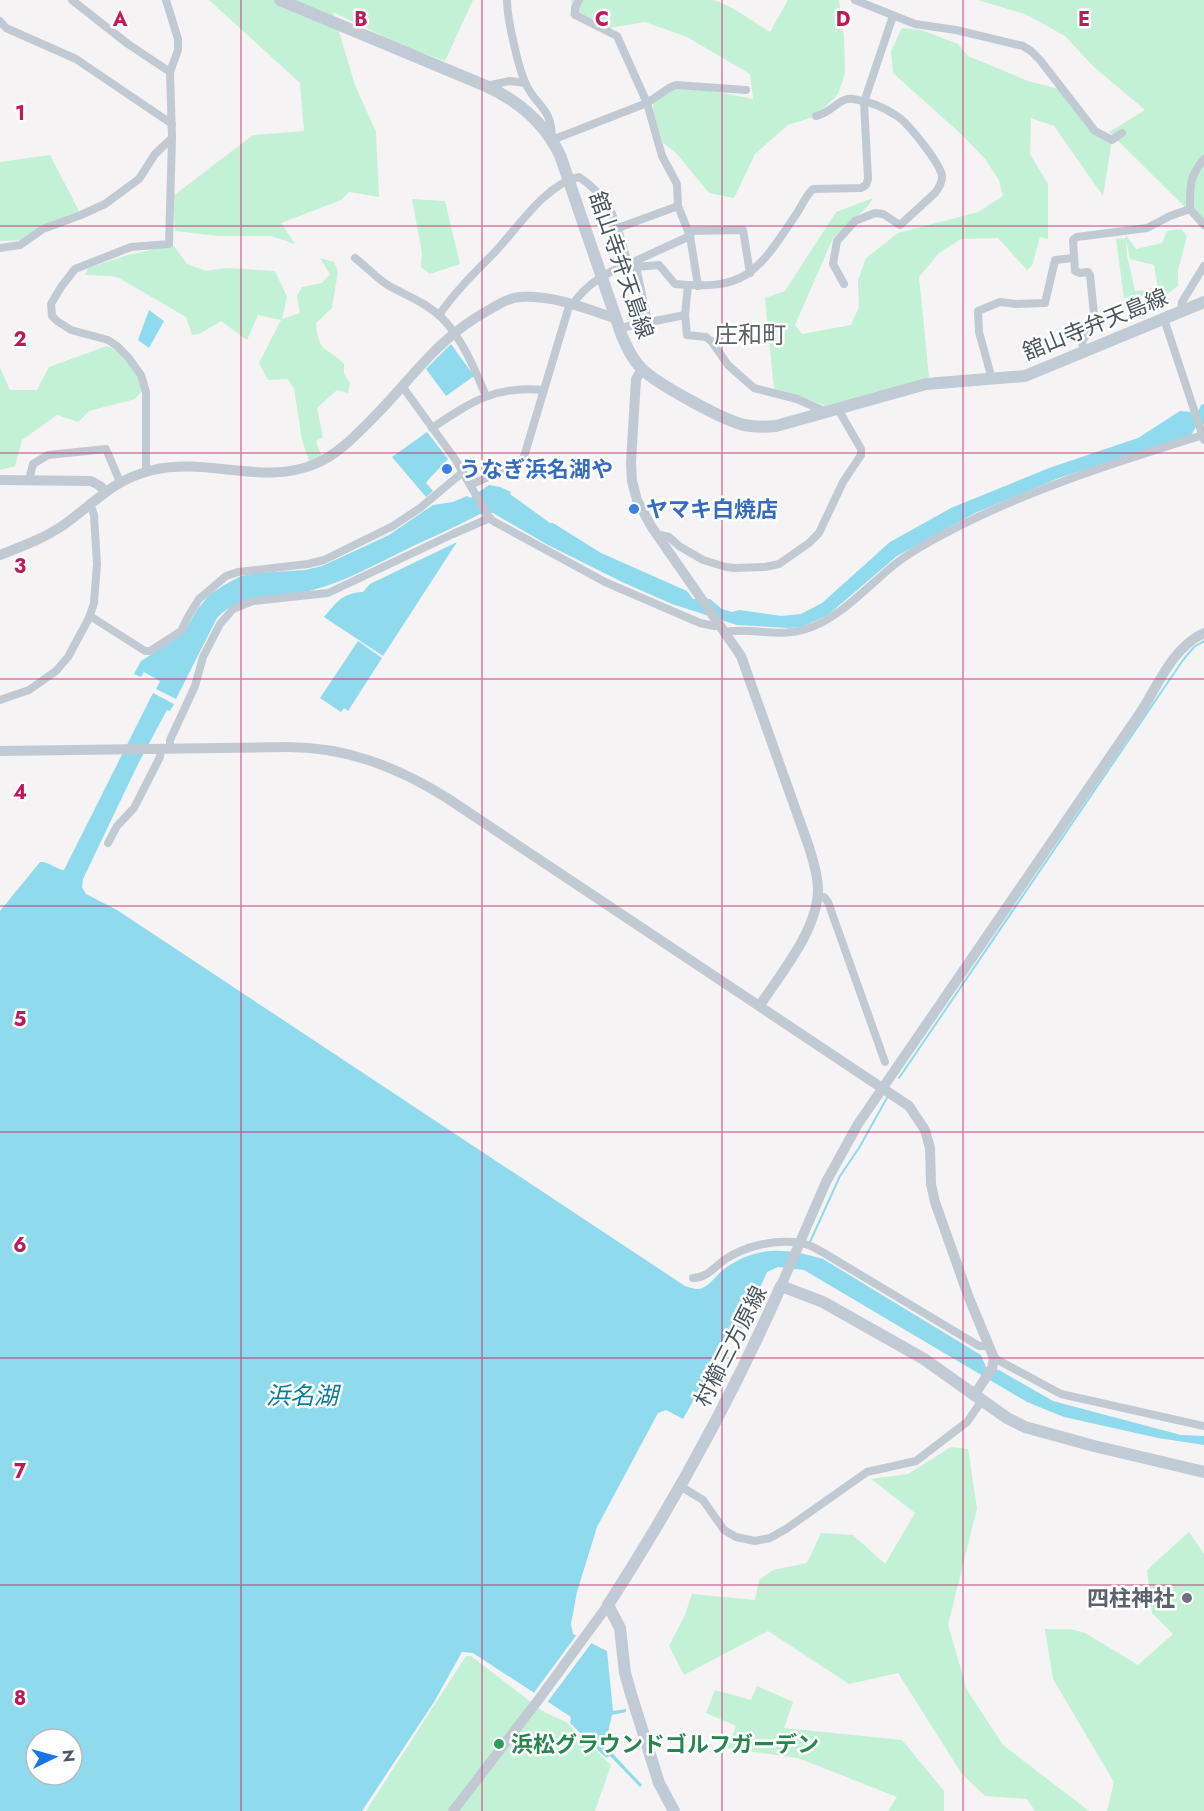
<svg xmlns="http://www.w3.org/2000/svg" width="1204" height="1811" font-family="Jost,'Noto Sans JP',sans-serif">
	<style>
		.green { fill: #c3f1d5; fill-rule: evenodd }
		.water { fill: #90daee; fill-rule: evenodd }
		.pier { fill: #f5f3f3 }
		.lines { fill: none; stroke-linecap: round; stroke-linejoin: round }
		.stream { stroke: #90daee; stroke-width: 2 }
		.minor { stroke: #c1cad2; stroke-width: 8 }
		.tertiary { stroke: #c1cad2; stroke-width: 10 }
		.secondary { stroke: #c1cbd6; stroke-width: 12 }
		.grid { fill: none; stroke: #c2185b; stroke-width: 1.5; stroke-opacity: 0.55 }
		.shop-dot { fill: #3f7fe0; stroke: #fff; stroke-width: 2 }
		.worship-dot { fill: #6b7280; stroke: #fff; stroke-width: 2 }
		.leisure-dot { fill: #2e9e5b; stroke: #fff; stroke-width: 2 }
		.labels { text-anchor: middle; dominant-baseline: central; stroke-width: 5; stroke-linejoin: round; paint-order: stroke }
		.street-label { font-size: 22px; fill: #4a5661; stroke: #fff }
		.shop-label { font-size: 22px; font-weight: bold; fill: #366cbe; stroke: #fff; text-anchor: start }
		.worship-label { font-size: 22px; font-weight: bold; fill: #5b616d; stroke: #fff; text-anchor: end }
		.leisure-label { font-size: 22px; font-weight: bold; fill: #27864d; stroke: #fff; text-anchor: start }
		.neighbourhood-label { font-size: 24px; fill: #5f6368; stroke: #fff }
		.water-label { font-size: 24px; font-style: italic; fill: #0c7c9b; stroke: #fff }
		.grid-label { font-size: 20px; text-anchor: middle; font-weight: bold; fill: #c2185b; stroke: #fff; stroke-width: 5; stroke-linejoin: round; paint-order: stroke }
	</style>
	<rect width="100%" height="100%" fill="#f5f3f3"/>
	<g class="green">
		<path d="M209 0H473L445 61 403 46 333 12 355 85 376 132 379 197 349 192 341 200 281 223 295 244 271 236H218L175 231 173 196 253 135 304 131 300 83Z"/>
		<path d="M572 0H713C734 6 751 21 770 32L788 0H839L844 38 845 73 838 94 816 116 788 125 755 154 734 198 709 193 676 153 663 143 653 110 654 99 669 88 686 86 753 99 750 74 687 37 645 22 604 29 570 16Z"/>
		<path d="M978 0H1204V226L1109 132 1145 110 1094 67 1065 36 1025 14Z"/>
		<path d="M902 28 921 30 958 44 968 56 1028 81 1059 89 1080 117 1112 140 1103 196 1054 126 1031 118 1030 154 1048 184V239L1040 237 1032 266 1027 270 998 238 961 239 939 253 919 277 929 377 826 406 774 389 765 298 785 291 836 212 873 198 867 207 833 238 795 325 802 334 851 325 859 307 858 280 866 258 898 233 978 212 1003 196 999 180 985 159 961 134 893 73 891 51Z"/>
		<path d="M50 155 81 215 27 240 0 241V162Z"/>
		<path d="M412 199 445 201 460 264 430 274 421 267 422 253Z"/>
		<path d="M1181 229 1187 236 1178 270V286L1169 293 1124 298 1116 239 1126 238 1125 234 1136 249 1162 243 1167 231ZM1126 239 1130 259 1154 265 1158 289 1135 291 1127 255Z"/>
		<path d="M173 245 187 264 206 271 226 268 275 271 287 297 282 319 300 313 297 296 302 287 322 283 330 274 320 258 334 262 338 271 332 308 316 323C318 355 329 347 344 364V374L350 383 348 393 337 390 317 408 323 437 316 441 322 457 310 464 302 440 294 389 288 379 268 380 259 363 281 320 258 315 247 340 221 321 199 334 192 335 186 317 119 278 111 276 85 275 88 268 128 255Z"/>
		<path d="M107 346 129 356 143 390 135 399 89 411 78 422 57 415 22 440 15 466 0 470V368L10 390H37L49 367Z"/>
		<path d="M951 1447 968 1449 977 1508 948 1625 967 1690 1003 1745 1089 1811H1035L1027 1799 985 1796 962 1774 898 1673 849 1684 768 1631 684 1675 669 1646 685 1615 692 1594 755 1600 759 1580 773 1570 807 1563 821 1533 853 1535 885 1564 915 1513 871 1479 908 1474Z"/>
		<path d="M1189 1532 1204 1554V1811H1107L1114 1782 1053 1679 1045 1629H1070L1085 1633 1138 1665 1173 1634 1152 1613 1147 1570Z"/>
		<path d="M466 1656H471L544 1712 566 1722 611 1765 595 1811H366Z"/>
		<path d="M757 1686 793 1702 784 1728 902 1740 944 1791V1811H888L897 1797 798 1758 727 1748 736 1726 706 1713 715 1690 751 1700Z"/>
	</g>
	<g class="water">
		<path d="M149 310 164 321 149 348 138 340Z"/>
		<path d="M451 344 474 376 446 396 426 369Z"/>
		<path d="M1204 404V424L1196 427 1191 435 1059 478 975 513 897 556 828 615 802 627 788 628 737 625 672 604 622 582 548 545 493 513 480 514C454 528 427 539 401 552 366 569 333 588 294 594 263 599 241 593 217 618L176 699 156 689 160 681 144 672 141 677 134 674 141 661 183 634 197 610 209 595 224 585 241 576 259 573 305 570 322 566 389 535 433 505 453 502 467 496 470 498 489 485 500 487 511 492 510 494 550 523H553L601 553 687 591 693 599H710L722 609 732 612 739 610 782 616 801 614 822 603 890 542 951 508 1049 468 1138 438 1180 411 1192 412 1199 410 1201 405Z"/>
		<path d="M427 432 448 459 429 479 426 483 433 491 426 497 392 457Z"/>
		<path d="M457 542 383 656 324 617C337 602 342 593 363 592L370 584Z"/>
		<path d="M358 641 382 658 348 711 344 708 341 712 320 698Z"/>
		<path d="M153 693 174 704 170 711 167 710 139 762 83 879 82 887 86 894 117 910 685 1286C689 1287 694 1289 698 1289 709 1288 716 1275 724 1269 757 1245 786 1248 823 1259L981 1355 986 1367 999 1370 1053 1401 1181 1435 1204 1436V1445L1158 1438 1064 1417 1027 1402 804 1270 778 1267 767 1272 739 1336H730L683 1419 666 1410 658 1413 597 1527 577 1592 571 1624 573 1634 607 1651 613 1711 626 1709V1712L612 1715 608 1732 603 1743 642 1785 640 1787 610 1756 606 1758 570 1723 571 1717 473 1653 462 1652 434 1702 362 1811H0V911L40 862C49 861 55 869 64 870ZM36 1739H72V1775H36Z"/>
	</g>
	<path class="pier" d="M578 1633 593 1641 546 1704 533 1694Z"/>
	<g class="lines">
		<g class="stream">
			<path d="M899 1078 1183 660 1194 647 1204 641"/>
			<path d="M810 1242 840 1176 859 1148 888 1096"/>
		</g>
		<g class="minor">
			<path d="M72 0 128 44 170 72"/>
			<path d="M507 0C507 18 518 66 525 82 536 108 552 105 552 140L647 103 669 88 676 85 746 90"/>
			<path d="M579 0 575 8V15L617 36 647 103 662 156 677 184 678 206 690 236 698 286"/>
			<path d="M855 0 915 24 956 30 1023 46 1031 51 1040 60 1095 131 1112 140 1122 133"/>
			<path d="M0 21 6 28 76 59 172 124"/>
			<path d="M486 86 510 81 525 83"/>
			<path d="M816 116C832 113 839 97 853 99 868 101 885 108 897 116 908 123 940 163 942 176 942 182 939 188 935 193L900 225 883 214 875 213 855 221 837 241 833 264 844 284"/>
			<path d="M1190 209 1204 225"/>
			<path d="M618 228 678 206"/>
			<path d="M688 231 743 230 750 273"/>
			<path d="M0 248 20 245 43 229 81 215 105 204 139 179 155 154 172 138"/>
			<path d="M355 258C367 267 378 280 391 287 410 297 428 304 443 319 463 340 475 370 486 396"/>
			<path d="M631 263 690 236"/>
			<path d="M636 267 648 322"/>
			<path d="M688 285 685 315 687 335 706 337 712 342 728 365 754 388 797 399 826 412"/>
			<path d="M573 304C586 284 609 271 631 263L636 267 659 265 675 284C747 291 757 272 795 216 801 208 805 196 813 189L861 188 866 185 868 179 864 102 893 16"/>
			<path d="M1181 312 1182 302 1204 266"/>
			<path d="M439 315C455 292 474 273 494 253 517 229 545 184 579 177 614 200 617 226 628 264"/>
			<path d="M1164 319 1204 440"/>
			<path d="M620 328 685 315"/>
			<path d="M1084 352 1082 341 1095 324 1090 275 1088 272 1080 273 1075 271 1073 240 1077 237 1147 228 1170 216 1190 209C1190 185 1189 177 1204 159"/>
			<path d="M992 379 979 332 978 311 1000 302 1016 304 1045 303 1055 260 1073 258"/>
			<path d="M402 386 455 459 488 516 493 521 605 582 700 623 714 626 720 625"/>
			<path d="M432 428C471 402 495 385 544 390"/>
			<path d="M146 472V392L141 375 128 357 117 346 108 340 71 330 57 321 52 316 51 304 61 287 75 269 131 247 169 244 172 138 170 72 178 50V39L166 0"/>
			<path d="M29 480 33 464 48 455 106 449 120 482"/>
			<path d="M470 485 514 466 523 460 570 303"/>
			<path d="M656 534 669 537 679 546 703 560 726 567 734 568 765 567 779 564 809 543 819 533 843 482 861 455V449L838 409"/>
			<path d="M90 616 145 651H150L181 631 189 615 199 599 226 576 238 572 308 564 324 560 393 526 420 508 463 472"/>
			<path d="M725 632C752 627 779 638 806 629 838 620 868 586 894 565 909 553 927 543 944 534 1026 490 1114 463 1203 435"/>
			<path d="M0 700 29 690 56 671 68 657 89 618 94 603 97 564 94 515 90 503"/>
			<path d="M170 748V740L195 686 203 657 220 624 233 609 253 601 328 593 453 534 490 518"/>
			<path d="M108 843 117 826 134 808 160 757 161 748"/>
			<path d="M817 897H824L828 902 885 1062"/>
			<path d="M693 1278C706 1278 714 1268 724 1260 745 1246 774 1239 800 1243 811 1244 820 1251 829 1256L979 1346H989"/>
			<path d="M994 1358 1061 1394 1204 1426"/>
			<path d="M680 1486 703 1500 724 1530 736 1537 755 1541 770 1538 786 1529 867 1472 916 1461 967 1422 983 1399"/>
		</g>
		<g class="tertiary">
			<path d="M642 369 636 379 631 463 632 481 637 500 651 526 741 656 809 847C813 861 818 874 818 889 818 929 782 972 760 1005"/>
			<path d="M0 480 91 481 100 486 105 491"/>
			<path d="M0 555C23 546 45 538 65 524 97 501 112 480 153 470 206 457 264 486 315 464 337 455 355 436 372 419 412 379 435 340 487 311 497 305 508 298 520 297 554 295 585 308 617 319"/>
			<path d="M0 751 287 747C347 747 397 767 447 798L909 1106 925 1130 930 1148 931 1184 935 1202 969 1298 994 1358 992 1368 975 1394"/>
			<path d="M781 1286 826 1182 858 1124 1140 713C1159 684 1172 648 1204 633"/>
			<path d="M453 1811 539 1699 608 1605"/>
		</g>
		<g class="secondary">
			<path d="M280 0 486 86C519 101 544 122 560 155L622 336C627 348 632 359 641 368 655 383 723 420 744 425 754 427 765 427 776 426L926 384 1025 376 1204 302"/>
			<path d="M674 1811 659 1783 631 1694 625 1673 620 1628 608 1605C674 1503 732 1397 781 1286L823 1302 924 1359 1007 1418 1025 1427 1094 1446 1204 1472"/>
		</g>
	</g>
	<path class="grid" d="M241 0V1811M482 0V1811M722 0V1811M963 0V1811M0 226H1204M0 453H1204M0 679H1204M0 906H1204M0 1132H1204M0 1358H1204M0 1585H1204"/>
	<g class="shop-dot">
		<circle cx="447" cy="469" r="6"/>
		<circle cx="634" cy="509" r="6"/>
	</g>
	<circle class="worship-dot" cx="1187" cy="1598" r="6"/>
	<circle class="leisure-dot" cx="499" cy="1744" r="6"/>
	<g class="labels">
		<g class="street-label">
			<text transform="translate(622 265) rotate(71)">舘山寺弁天島線</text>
			<text transform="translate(1095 324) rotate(-22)">舘山寺弁天島線</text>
			<text transform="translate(730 1346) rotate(-63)">村櫛三方原線</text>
		</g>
		<g class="shop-label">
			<text x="459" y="469">うなぎ浜名湖や</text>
			<text x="646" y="509">ヤマキ白焼店</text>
		</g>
		<g class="worship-label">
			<text x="1175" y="1598">四柱神社</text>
		</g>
		<g class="leisure-label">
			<text x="511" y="1744">浜松グラウンドゴルフガーデン</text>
		</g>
		<g class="neighbourhood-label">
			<text x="750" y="334">庄和町</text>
		</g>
		<g class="water-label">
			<text x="302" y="1395">浜名湖</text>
		</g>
	</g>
	<g class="grid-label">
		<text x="120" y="26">A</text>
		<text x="361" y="26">B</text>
		<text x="602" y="26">C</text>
		<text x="843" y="26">D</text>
		<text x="1084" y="26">E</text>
		<text x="20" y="120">1</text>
		<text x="20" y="346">2</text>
		<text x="20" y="573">3</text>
		<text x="20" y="799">4</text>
		<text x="20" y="1026">5</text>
		<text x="20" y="1252">6</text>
		<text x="20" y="1478">7</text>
		<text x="20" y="1705">8</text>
	</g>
	<g transform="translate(54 1757) rotate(85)"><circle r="28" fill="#ffffff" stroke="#b7bbc0" stroke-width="1.5"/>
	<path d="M0-4.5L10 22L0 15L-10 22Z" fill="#1a73e8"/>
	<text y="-9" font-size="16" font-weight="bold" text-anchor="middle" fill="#4a5661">N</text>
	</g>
</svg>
